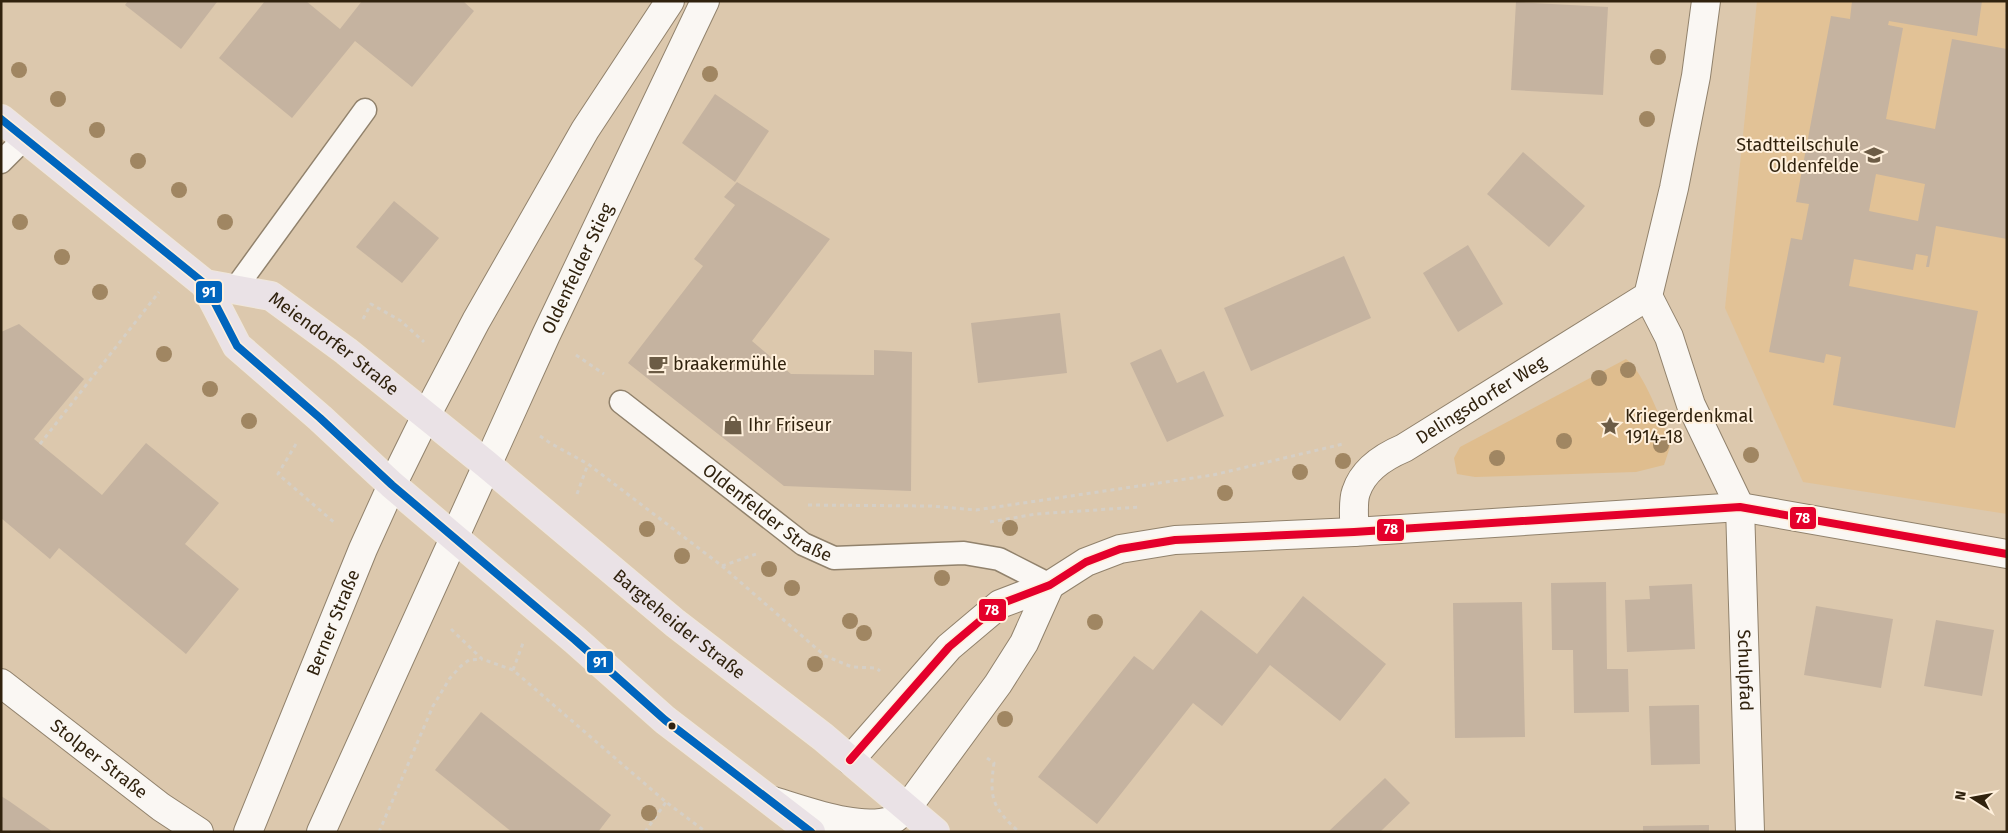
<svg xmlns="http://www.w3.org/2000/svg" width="2008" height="833" font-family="'Fira Sans',sans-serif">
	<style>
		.built { fill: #e2c296 }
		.green { fill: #dfbd8e }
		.building { fill: #c5b3a0; fill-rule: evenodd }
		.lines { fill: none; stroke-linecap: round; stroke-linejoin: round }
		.lane-casing { stroke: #91826c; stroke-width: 25 }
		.street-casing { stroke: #91826c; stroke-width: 30 }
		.secondary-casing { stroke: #91826c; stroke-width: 30 }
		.primary-casing { stroke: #efe6da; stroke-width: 30 }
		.path { stroke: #d5cfc6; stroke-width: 3; stroke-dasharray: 4 4; stroke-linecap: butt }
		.lane { stroke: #faf7f3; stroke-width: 22 }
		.street { stroke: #faf7f3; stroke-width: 28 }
		.secondary { stroke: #faf7f3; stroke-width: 28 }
		.primary { stroke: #eae2e6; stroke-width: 28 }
		.bus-1-casing { stroke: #fff0dc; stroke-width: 11 }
		.bus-2-casing { stroke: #fff0dc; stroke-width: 11 }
		.bus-1 { stroke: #0065bd; stroke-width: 8 }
		.bus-2 { stroke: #e4002b; stroke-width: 8 }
		.tree { fill: #a08662 }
		.bus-dot { fill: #30220e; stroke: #fff0dc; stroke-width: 2 }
		.labels { text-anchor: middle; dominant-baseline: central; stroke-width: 4; stroke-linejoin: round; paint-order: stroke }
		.poi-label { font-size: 18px; fill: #30220e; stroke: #fff0dc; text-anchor: start }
		.street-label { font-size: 18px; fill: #30220e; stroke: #fff0dc }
		.line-badge { stroke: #fff0dc; stroke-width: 2 }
		.badge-label { font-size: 14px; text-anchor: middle; font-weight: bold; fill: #fff }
	</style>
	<rect width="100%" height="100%" fill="#dcc8ad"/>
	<path class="built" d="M1757 1H2007V514L1803 482 1725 308Z"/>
	<path class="green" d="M1626 359C1644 372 1662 423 1671 444L1664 465 1636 472 1475 477 1457 474 1454 458 1460 447Z"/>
	<g class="building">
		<path d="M128 1H216L217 2 181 49 125 5Z"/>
		<path d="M265 1H306L340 29 362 1H463L474 11 412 87 355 41 292 118 219 58Z"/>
		<path d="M1852 1H1982L1977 36 1889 21 1888 25 1903 28 1886 119 1935 129 1952 39 2007 49V239L1936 226 1929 267H1926L1928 256 1916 254 1913 270 1854 259 1849 286 1978 311 1955 428 1833 405 1841 357 1826 354 1824 363 1769 352 1791 238 1802 240 1809 204 1796 202 1831 16 1850 19ZM1876 174 1925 184 1918 221 1869 211Z"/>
		<path d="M1516 2 1608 7 1603 95 1511 90Z"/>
		<path d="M715 94 769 131 735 182 682 143Z"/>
		<path d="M1523 152 1585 206 1549 247 1487 194Z"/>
		<path d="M737 182 830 239 752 341 791 374 874 375V350L912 352 911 491 784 486 628 363 703 266 694 259 735 205 724 197Z"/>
		<path d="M394 201 439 238 402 283 356 247Z"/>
		<path d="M1468 245 1503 304 1458 332 1423 273Z"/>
		<path d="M1344 256 1371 318 1251 371 1224 308Z"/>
		<path d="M1060 313 1067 373 978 383 971 323Z"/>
		<path d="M19 324 84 379 34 439 102 495 146 443 219 503 185 544 239 589 186 654 59 548 50 559 1 518V332Z"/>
		<path d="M1161 349 1177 383 1204 371 1224 416 1167 442 1130 363Z"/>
		<path d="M1606 582 1607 669H1628L1629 712 1574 713 1573 650H1552L1551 583Z"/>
		<path d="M1692 584 1695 649 1627 652 1625 600 1650 599 1649 586Z"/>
		<path d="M1303 596 1386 664 1340 721 1270 665 1222 726 1193 703 1097 824 1038 777 1134 656 1153 670 1201 610 1257 654Z"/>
		<path d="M1522 602 1525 737 1455 738 1453 603Z"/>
		<path d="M1816 606 1893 619 1881 688 1804 675Z"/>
		<path d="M1936 620 1994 630 1982 696 1924 686Z"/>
		<path d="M1699 705 1700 764 1651 765 1649 706Z"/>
		<path d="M481 712 611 815 598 832H512L435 770Z"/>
		<path d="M1385 778 1410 803 1380 832H1328Z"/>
		<path d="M1 796 9 801 53 832H1Z"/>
		<path d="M1709 825V832H1643V826Z"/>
	</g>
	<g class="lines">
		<defs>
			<g id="lane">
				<path d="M1 162 25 138"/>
				<path d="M235 289 365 110"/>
				<path id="s1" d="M621 402 803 544 834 558 964 553 999 559 1050 585"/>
			</g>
			<g id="street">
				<path id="s2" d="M1648 296 1669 337 1691 405 1740 507 1750 832"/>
				<path id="s3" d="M1354 532C1355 520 1352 503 1356 492 1363 470 1385 456 1404 448L1648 296 1674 188 1696 76 1706 1"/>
				<path id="s4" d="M1 683 161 807 199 832"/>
				<path d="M850 760 949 647 1000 604 1050 585 1086 562 1120 549 1175 540 1354 532 1740 507 2007 554"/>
				<path d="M773 801C805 810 860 832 892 820 897 818 902 811 907 808L998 684 1024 643 1050 585"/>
			</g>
			<g id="secondary">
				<path id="s5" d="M248 832 363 549 392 485 426 416 476 321 585 130 670 1"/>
				<path id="s6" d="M321 832 546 335 705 1"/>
			</g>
			<g id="primary">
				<path d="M1 119 205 284 237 346 320 418 392 485 575 640 665 720 811 832"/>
				<path id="s7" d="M205 284 271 296 346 351 486 464 675 623 823 737 935 832"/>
			</g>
		</defs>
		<use href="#lane" class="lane-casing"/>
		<use href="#street" class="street-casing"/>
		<use href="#secondary" class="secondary-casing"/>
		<use href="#primary" class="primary-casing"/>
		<g class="path">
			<path d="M2007 12V14"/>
			<path d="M363 319 371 304 401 321 424 342"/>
			<path d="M576 355 604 374"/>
			<path d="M540 436 550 443 588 464 722 566 825 656 852 667 876 668 880 671"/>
			<path d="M40 444 159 292"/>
			<path d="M296 444 278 474 336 524"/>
			<path d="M577 494 588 464"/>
			<path d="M808 505 931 506 976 510 1213 475 1343 444"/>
			<path d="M990 522 1036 514 1140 507"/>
			<path d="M722 566 759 553"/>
			<path d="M451 629 482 659 513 670 666 802 706 832"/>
			<path d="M513 670 523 643"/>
			<path d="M987 758 994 763C989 798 992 807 1019 832"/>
			<path d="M379 832 433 706 450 678 461 666 469 660 482 659"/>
			<path d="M645 832 666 802"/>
		</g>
		<use href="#lane" class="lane"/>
		<use href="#street" class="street"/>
		<use href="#secondary" class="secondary"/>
		<use href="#primary" class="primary"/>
		<defs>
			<path id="bus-1" d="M1 119 205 284 237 346 320 418 392 485 575 640 665 720 811 832"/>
			<path id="bus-2" d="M850 760 949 647 1000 604 1050 585 1086 562 1120 549 1175 540 1354 532 1740 507 2007 554"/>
		</defs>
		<use href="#bus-1" class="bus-1-casing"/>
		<use href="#bus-2" class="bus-2-casing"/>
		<use href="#bus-1" class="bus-1"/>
		<use href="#bus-2" class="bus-2"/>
	</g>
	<g class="tree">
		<circle cx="1658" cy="57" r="8"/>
		<circle cx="19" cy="70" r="8"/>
		<circle cx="710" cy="74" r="8"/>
		<circle cx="58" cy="99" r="8"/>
		<circle cx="1647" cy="119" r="8"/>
		<circle cx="97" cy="130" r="8"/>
		<circle cx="138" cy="161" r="8"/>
		<circle cx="179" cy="190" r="8"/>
		<circle cx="20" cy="222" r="8"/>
		<circle cx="225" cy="222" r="8"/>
		<circle cx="62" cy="257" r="8"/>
		<circle cx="100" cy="292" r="8"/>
		<circle cx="164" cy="354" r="8"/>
		<circle cx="1628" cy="370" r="8"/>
		<circle cx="1599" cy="378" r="8"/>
		<circle cx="210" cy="389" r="8"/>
		<circle cx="249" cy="421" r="8"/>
		<circle cx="1564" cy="441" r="8"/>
		<circle cx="1661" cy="445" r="8"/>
		<circle cx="1751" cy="455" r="8"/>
		<circle cx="1497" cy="458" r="8"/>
		<circle cx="1343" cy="461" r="8"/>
		<circle cx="1300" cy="472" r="8"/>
		<circle cx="1225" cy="493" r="8"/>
		<circle cx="1010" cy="528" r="8"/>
		<circle cx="647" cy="529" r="8"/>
		<circle cx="682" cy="556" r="8"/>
		<circle cx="769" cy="569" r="8"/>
		<circle cx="942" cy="578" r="8"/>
		<circle cx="792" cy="588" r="8"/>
		<circle cx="850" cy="621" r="8"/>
		<circle cx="1095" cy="622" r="8"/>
		<circle cx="864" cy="633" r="8"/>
		<circle cx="815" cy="664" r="8"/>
		<circle cx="1005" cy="719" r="8"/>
		<circle cx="649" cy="813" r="8"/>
	</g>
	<defs>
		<symbol id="school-bare" viewBox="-9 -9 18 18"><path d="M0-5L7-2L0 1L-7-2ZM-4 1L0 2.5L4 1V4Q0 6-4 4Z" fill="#6c5c46" stroke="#fff0dc" stroke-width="2.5" paint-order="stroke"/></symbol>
		<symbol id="cafe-bare" viewBox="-9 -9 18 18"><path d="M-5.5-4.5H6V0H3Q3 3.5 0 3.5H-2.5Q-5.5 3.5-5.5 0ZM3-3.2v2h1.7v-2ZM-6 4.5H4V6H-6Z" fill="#6c5c46" stroke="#fff0dc" stroke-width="2.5" paint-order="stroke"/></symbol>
		<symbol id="shop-bare" viewBox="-9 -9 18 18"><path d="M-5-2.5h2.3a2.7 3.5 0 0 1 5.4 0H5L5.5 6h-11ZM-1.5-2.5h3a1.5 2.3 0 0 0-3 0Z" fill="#6c5c46" stroke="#fff0dc" stroke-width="2.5" paint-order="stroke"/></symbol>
		<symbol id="sight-bare" viewBox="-9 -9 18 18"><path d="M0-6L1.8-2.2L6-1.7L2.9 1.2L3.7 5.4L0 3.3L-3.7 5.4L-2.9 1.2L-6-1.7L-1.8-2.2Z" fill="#6c5c46" stroke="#fff0dc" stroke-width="2.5" paint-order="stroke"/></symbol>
	</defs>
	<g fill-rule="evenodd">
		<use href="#school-bare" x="1860" y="141" width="28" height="28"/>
		<use href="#cafe-bare" x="644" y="350" width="28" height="28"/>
		<use href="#shop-bare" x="719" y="411" width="28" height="28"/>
		<use href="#sight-bare" x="1596" y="412" width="28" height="28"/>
	</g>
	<circle class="bus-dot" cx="672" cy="726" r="4.5"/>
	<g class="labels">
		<g class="poi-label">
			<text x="1859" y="145" text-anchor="end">Stadtteilschule<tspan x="1859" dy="21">Oldenfelde</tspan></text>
			<text x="673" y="364">braakermühle</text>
			<text x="1625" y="416">Kriegerdenkmal<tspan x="1625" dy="21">1914-18</tspan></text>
			<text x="748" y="425">Ihr Friseur</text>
		</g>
		<g class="street-label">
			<text stroke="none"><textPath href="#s6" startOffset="619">Oldenfelder Stieg</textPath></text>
			<text stroke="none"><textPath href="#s7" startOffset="146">Meiendorfer Straße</textPath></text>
			<text stroke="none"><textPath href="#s3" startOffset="198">Delingsdorfer Weg</textPath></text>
			<text stroke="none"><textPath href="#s1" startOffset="184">Oldenfelder Straße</textPath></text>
			<text stroke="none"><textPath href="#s5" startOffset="226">Berner Straße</textPath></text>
			<text stroke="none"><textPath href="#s7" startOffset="591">Bargteheider Straße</textPath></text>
			<text stroke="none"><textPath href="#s2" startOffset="394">Schulpfad</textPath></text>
			<text stroke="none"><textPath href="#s4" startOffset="124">Stolper Straße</textPath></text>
		</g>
	</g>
	<g class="line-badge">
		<rect x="195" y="280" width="28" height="24" rx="5" fill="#0065bd"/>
		<rect x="1789" y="506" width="28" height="24" rx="5" fill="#e4002b"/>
		<rect x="1376" y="518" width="29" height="24" rx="5" fill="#e4002b"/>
		<rect x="978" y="598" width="29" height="24" rx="5" fill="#e4002b"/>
		<rect x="586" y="650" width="28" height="24" rx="5" fill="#0065bd"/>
	</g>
	<g class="badge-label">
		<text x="209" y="297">91</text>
		<text x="1803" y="523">78</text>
		<text x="1391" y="534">78</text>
		<text x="992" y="615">78</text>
		<text x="600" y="667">91</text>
	</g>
	<rect width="2008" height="833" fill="none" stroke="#30220e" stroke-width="5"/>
	<g transform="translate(1973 798) rotate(281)" stroke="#fff0dc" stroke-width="4" paint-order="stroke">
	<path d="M0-4L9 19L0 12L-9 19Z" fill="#30220e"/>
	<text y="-8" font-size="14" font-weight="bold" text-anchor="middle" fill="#30220e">N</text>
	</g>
</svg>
